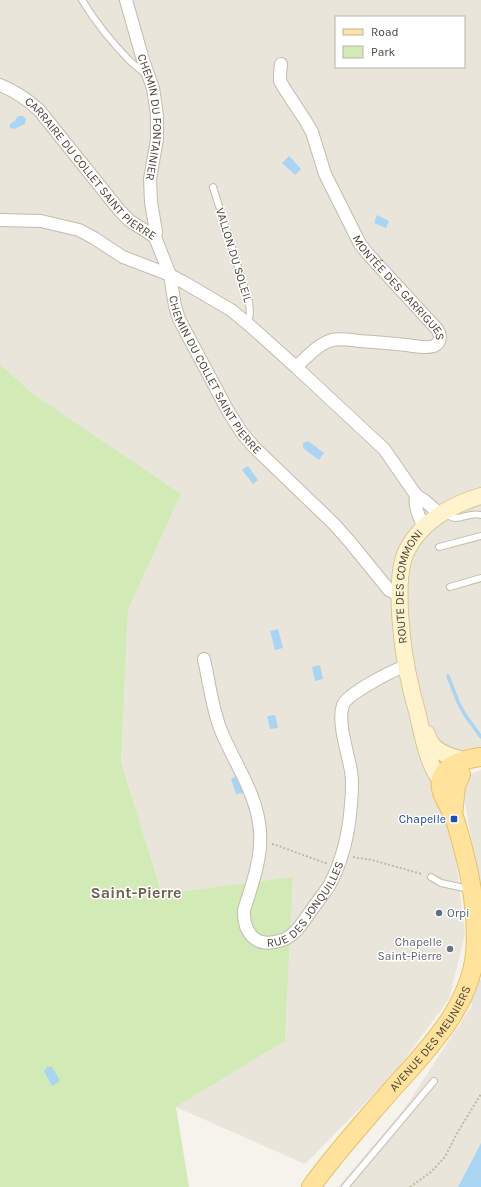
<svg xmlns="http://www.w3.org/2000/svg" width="481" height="1187" font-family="Karla,sans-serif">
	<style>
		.residential { fill: #eae5da; fill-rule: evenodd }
		.green { fill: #d2eab5 }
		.parking { fill: #e5e3e0 }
		.water { fill: #a9d4f2 }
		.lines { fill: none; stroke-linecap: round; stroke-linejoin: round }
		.stream { stroke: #a9d4f2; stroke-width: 3.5 }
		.lane-casing { stroke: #c2bbae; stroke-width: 8 }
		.street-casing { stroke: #c2bbae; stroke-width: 14 }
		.secondary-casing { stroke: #d6c79b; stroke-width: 18 }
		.primary-casing { stroke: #e6c16a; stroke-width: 20 }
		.path { stroke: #c4b79f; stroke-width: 2; stroke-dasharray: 2 2; stroke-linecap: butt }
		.lane { stroke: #fff; stroke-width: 6 }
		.street { stroke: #fff; stroke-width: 12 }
		.secondary { stroke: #fff3cd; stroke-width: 16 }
		.primary { stroke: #ffe39c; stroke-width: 18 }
		.transit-dot { fill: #1a4fb4; stroke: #fff; stroke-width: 1.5 }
		.service-dot { fill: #5c6f8a; stroke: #fff; stroke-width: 1.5 }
		.worship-dot { fill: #6b7280; stroke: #fff; stroke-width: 1.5 }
		.labels { text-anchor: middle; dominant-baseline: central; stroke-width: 3; stroke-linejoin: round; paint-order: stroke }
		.street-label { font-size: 12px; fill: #4b4439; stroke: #fff }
		.transit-label { font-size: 12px; fill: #164399; stroke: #fff; text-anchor: end }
		.service-label { font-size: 12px; fill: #4e5e75; stroke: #fff; text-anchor: start }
		.worship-label { font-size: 12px; fill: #5b616d; stroke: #fff; text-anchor: end }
		.district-label { font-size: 16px; font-weight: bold; fill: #6e6250; stroke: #fff }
	</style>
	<rect width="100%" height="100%" fill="#f6f3ec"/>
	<g class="residential">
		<path d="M0 0H481V748L434 774 453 836 465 934 449 999 392 1076 305 1164 176 1107 285 1041 293 877 162 894 121 762 128 610 181 494 32 393 0 364ZM336 17H464V67H336Z"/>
		<path d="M481 770V909L473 849 461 778Z"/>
		<path d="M481 992V1187H338L404 1109Z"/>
	</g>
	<path class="green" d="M0 364 32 393 181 494 128 610 121 762 162 894 293 877 285 1041 176 1107 189 1187H0Z"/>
	<path class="parking" d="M479 979 481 980V1013L469 1001Z"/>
	<g class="water">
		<path d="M19 116C22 115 24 117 26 119L25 124 14 129 10 128V124L16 120 17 117Z"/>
		<path d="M289 156 301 169 295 175 282 163Z"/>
		<path d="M377 215 389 221 386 228 374 223Z"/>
		<path d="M308 441 324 453 319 460 303 448V443Z"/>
		<path d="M248 466 258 480 253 484 242 470Z"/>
		<path d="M278 629 283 648 275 650 270 631Z"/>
		<path d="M320 665 323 679 315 681 312 667Z"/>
		<path d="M275 715 278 728 270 729 267 716Z"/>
		<path d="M236 776 239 778 244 793 236 794 231 779Z"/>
		<path d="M47 1067H52L60 1081 52 1086 44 1071Z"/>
		<path d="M481 1143V1187H458L465 1174Z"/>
	</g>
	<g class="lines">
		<path class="stream" d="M448 676 458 702 465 715 481 737"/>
		<defs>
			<g id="lane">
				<path d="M82 0C96 23 112 43 131 62 136 66 140 70 146 74"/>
				<path d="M213 187 249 302 250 314 247 323"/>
				<path d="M446 513C456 525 468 511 481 515"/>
				<path d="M439 547 481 536"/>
				<path d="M450 587 481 578"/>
				<path d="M431 877 441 883 469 889"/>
				<path d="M345 1187 434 1081"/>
			</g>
			<g id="street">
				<path id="s1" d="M126 0 143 60 153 88 157 115V139L150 179 151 202 156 232 155 237"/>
				<path id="s2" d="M281 64 280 74V81L284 88 305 120 312 132 325 174 360 244 368 254 436 328C441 334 442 342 434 346 426 349 414 346 406 345 391 343 375 342 360 341 351 340 342 338 332 340 318 344 306 358 296 367L384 449 416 495"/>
				<path id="s3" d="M0 85C15 91 27 99 39 110L120 211 130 221 155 237 170 275 185 283 231 310 247 323 296 367"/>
				<path id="s4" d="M0 220 41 221 79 230 94 238 123 257 170 275 175 306 179 319 228 411 242 433 254 447 334 524 350 542 389 590 400 596"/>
				<path d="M424 527C419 518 414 507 416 495L425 501 440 514"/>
				<path id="s5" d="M204 659C209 682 213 713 222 733 236 766 258 796 260 832 262 858 252 885 244 910 243 932 255 948 279 941 295 938 304 920 313 908 318 901 324 893 329 886 343 860 349 833 351 804 352 793 353 782 351 771 348 753 337 722 343 705 347 694 394 669 407 666"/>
			</g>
			<g id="secondary">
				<path d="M427 734C428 737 429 740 431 743 437 753 452 757 463 760"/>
				<path id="s6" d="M441 779C430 772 422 733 419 720 417 709 413 699 411 688 403 656 392 579 407 550 422 521 451 505 481 496"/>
			</g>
			<g id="primary">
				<path d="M453 815 456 786 461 774"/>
				<path id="s7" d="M311 1187C334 1155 361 1125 386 1096 422 1055 469 1011 475 954 478 922 472 882 464 852 461 840 458 828 454 817 450 806 438 793 441 780 444 764 467 759 480 757"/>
			</g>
		</defs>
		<use href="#lane" class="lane-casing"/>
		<use href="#street" class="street-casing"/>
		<use href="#secondary" class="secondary-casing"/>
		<use href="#primary" class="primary-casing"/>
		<g class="path">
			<path d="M272 844 276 845 328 864"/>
			<path d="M353 857 372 860 422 874"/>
			<path d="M410 1187 431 1172 445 1157 456 1135 481 1094"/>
		</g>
		<use href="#lane" class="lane"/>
		<use href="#street" class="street"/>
		<use href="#secondary" class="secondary"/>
		<use href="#primary" class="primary"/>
	</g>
	<rect class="transit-dot" x="450" y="815" width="8" height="8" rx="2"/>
	<circle class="service-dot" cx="439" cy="913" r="4"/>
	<circle class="worship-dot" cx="450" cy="949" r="4"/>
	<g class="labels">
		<g class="street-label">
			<text stroke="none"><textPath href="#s1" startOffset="121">CHEMIN DU FONTAINIER</textPath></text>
			<text stroke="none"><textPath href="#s3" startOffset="125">CARRAIRE DU COLLET SAINT PIERRE</textPath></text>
			<text transform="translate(234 255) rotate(73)">VALLON DU SOLEIL</text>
			<text stroke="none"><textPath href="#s2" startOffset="258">MONTÉE DES GARRIGUES</textPath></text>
			<text stroke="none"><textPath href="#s4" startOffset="293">CHEMIN DU COLLET SAINT PIERRE</textPath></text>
			<text stroke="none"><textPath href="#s6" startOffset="201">ROUTE DES COMMONI</textPath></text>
			<text stroke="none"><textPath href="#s5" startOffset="365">RUE DES JONQUILLES</textPath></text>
			<text stroke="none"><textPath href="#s7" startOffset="191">AVENUE DES MEUNIERS</textPath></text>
		</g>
		<g class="transit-label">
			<text x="446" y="819">Chapelle</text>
		</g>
		<g class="service-label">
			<text x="447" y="913">Orpi</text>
		</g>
		<g class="worship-label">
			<text x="442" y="942">Chapelle<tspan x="442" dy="14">Saint-Pierre</tspan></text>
		</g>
		<g class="district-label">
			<text x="136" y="892">Saint-Pierre</text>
		</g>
	</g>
	<rect x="335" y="16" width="130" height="52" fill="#ffffff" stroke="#b7b4b0"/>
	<rect x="343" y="29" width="20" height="6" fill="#ffe39c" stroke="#b7b4b0"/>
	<text x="371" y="36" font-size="12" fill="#4b4439">Road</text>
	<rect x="343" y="46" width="20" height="12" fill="#d2eab5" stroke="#b7b4b0"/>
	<text x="371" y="56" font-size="12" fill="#4b4439">Park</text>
</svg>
